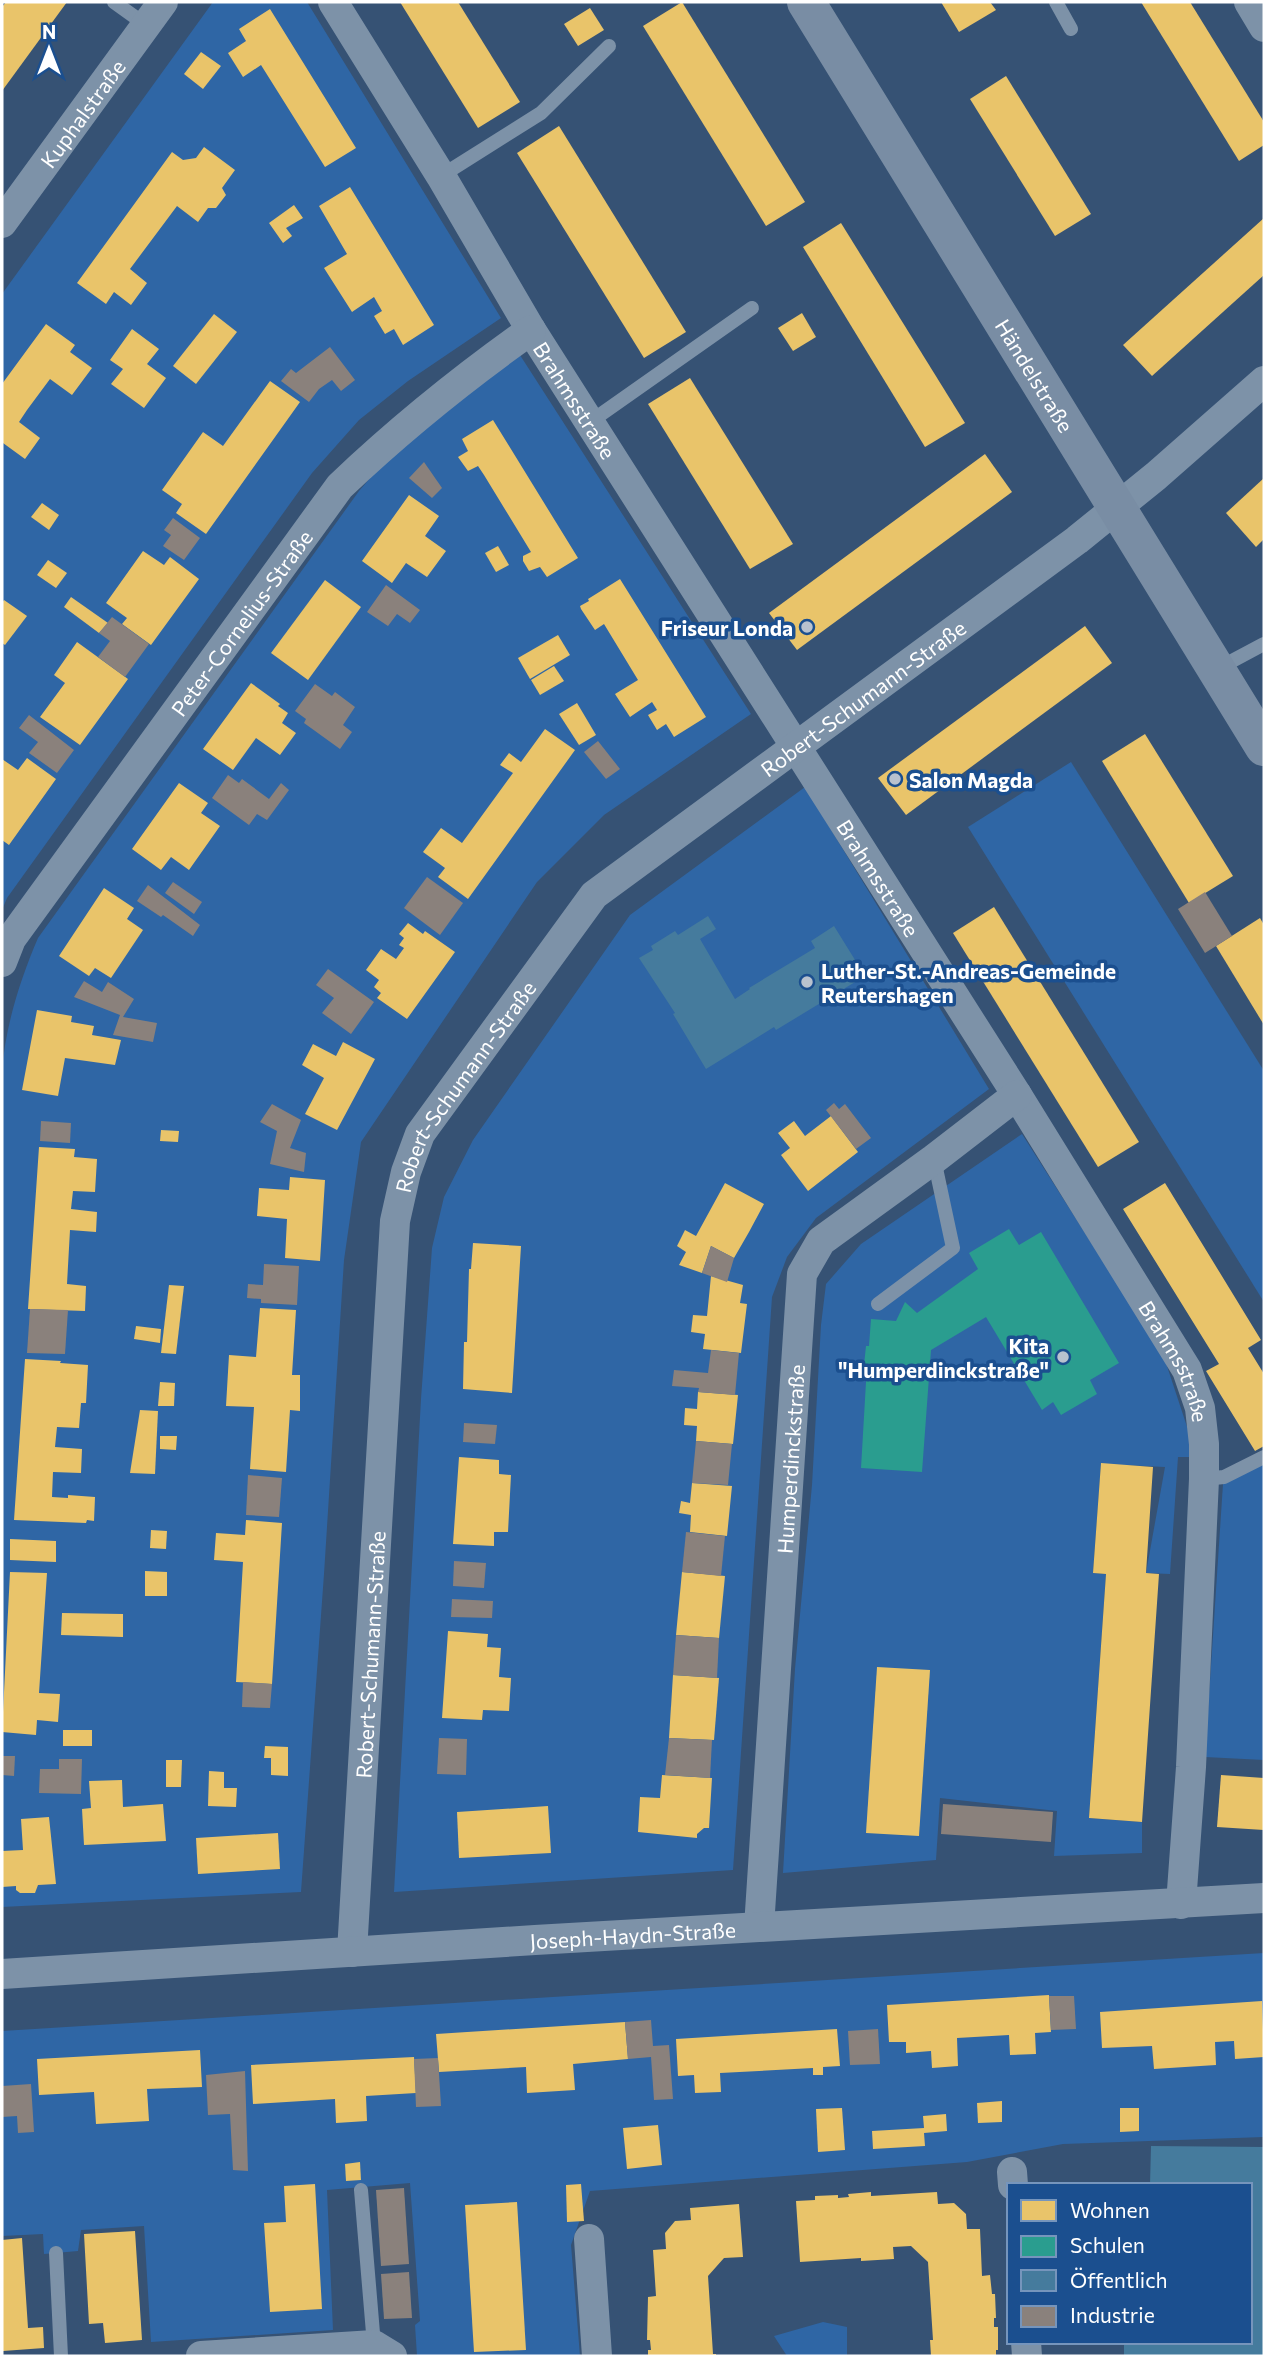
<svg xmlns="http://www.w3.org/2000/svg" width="1266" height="2358" font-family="Commissioner,sans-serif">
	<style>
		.green { fill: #2f66a5 }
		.homes { fill: #e9c46a }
		.schools { fill: #2a9d8f }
		.public { fill: #457b9d }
		.industry { fill: #8a817c }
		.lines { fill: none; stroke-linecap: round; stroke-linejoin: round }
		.lane { stroke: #7d92a8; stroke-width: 14 }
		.street { stroke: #7d92a8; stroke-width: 30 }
		.secondary { stroke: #798da4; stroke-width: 38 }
		.poi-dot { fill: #b9c2ce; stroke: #1b4f8f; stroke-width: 2.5 }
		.labels { text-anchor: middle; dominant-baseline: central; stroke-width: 7; stroke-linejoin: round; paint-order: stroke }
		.street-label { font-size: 21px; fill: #fff; stroke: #1b4f8f }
		.poi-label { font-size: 21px; font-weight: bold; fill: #fff; stroke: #1b4f8f; text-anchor: end }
	</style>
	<rect width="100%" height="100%" fill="#365274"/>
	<g class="green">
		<path d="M213 2H307L501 318 408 381 359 420 312 473 7 898 2 910V294Z"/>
		<path d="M518 352 751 714 604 815 537 882 361 1142 344 1260 324 1574 301 1892 2 1907V1072C5 1027 20 980 38 938L359 491 402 441Z"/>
		<path d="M1071 762 1264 1071V1302L968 827Z"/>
		<path d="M805 787 989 1089 816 1218 787 1257 772 1297 733 1870 394 1892 421 1399 432 1248 444 1197 473 1140 630 915Z"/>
		<path d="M1022 1134 1164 1357 1197 1457H1178L1170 1574 1146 1573 1165 1467 1101 1464 1093 1573 1106 1574 1089 1818 1142 1822V1853L1054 1856 1057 1811 940 1798 936 1860 783 1873 795 1669 812 1485 821 1325 826 1284 861 1244Z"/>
		<path d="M1264 1462V1760L1205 1757 1223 1484Z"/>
		<path d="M1264 1953V2137L1063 2144 967 2162 590 2191 571 2245 580 2356H417L415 2325 420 2321 410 2183 327 2190 333 2330 151 2342 144 2226 81 2230 78 2251 44 2254 43 2234 2 2236V2031Z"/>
		<path d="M823 2322 847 2327V2356H787L774 2336Z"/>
	</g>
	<g class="homes">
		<path d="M6 2H67L2 91V7Z"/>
		<path d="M400 2H458L520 102 478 128Z"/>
		<path d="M682 2 805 202 766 226 643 26Z"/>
		<path d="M941 2H990L996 10 959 32Z"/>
		<path d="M1141 2H1190L1264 122V145L1239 161Z"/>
		<path d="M590 8 604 30 578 46 564 24Z"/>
		<path d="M270 9 356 148 325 167 261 65 243 77 228 53 246 41 239 29Z"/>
		<path d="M201 52 221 66 203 89 184 74Z"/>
		<path d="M1006 76 1091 214 1055 236 970 99Z"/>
		<path d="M559 126 686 332 644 358 517 153Z"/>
		<path d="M204 147 235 170 222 188 226 195 216 208H208L198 222 177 206 130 269 147 283 131 305 114 292 106 304 77 283 172 152 183 160 196 158Z"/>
		<path d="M350 187 434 325 403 345 394 329 385 334 374 316 382 311 374 297 352 312 324 268 347 254 319 206Z"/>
		<path d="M294 205 303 218 286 228 292 236 283 243 269 223Z"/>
		<path d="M1264 218V275L1152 376 1123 345Z"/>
		<path d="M841 223 965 423 925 447 803 247Z"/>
		<path d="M802 313 816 337 793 351 778 328Z"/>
		<path d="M214 314 237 332 196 384 173 366Z"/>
		<path d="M46 324 75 345 70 352 92 368 72 395 50 379 27 410 19 422 40 438 25 459 3 443 2 445V384Z"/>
		<path d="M132 329 159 349 147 364 166 378 144 408 111 384 123 369 110 360Z"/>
		<path d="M690 378 793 544 750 569 648 404Z"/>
		<path d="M270 381 300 402 206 534 176 513 182 504 162 490 203 432 223 446Z"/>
		<path d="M493 420 578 558 547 577 540 567 529 571 523 561V556L531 552 484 475 478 466 468 471 458 457 468 451 462 439Z"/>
		<path d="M985 454 1012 492 797 650 769 613Z"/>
		<path d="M1264 478V539L1256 547 1226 513Z"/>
		<path d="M409 495 439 516 425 536 446 551 427 577 406 563 392 583 362 561Z"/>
		<path d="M42 503 59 515 49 530 31 517Z"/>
		<path d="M498 546 509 565 496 572 485 553Z"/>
		<path d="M143 551 164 565 170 557 199 579 151 645 122 624 127 618 106 603Z"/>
		<path d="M48 560 67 573 56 588 37 575Z"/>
		<path d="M620 579 706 717 674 737 666 724 657 730 648 715 657 710 652 702 630 717 615 694 638 680 604 624 595 630 581 609 580 606 589 601 588 599Z"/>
		<path d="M325 580 361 607 308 680 271 653Z"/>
		<path d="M71 597 108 623 99 633 64 607Z"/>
		<path d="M4 600 27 616 5 645 2 643V603Z"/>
		<path d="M1085 626 1112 663 906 815 878 778Z"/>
		<path d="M558 635 570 655 530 679 518 658Z"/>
		<path d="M77 642 128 679 80 745 40 717 65 683 54 675Z"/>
		<path d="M554 666 564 681 540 695 531 680Z"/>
		<path d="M251 683 280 704 278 706 288 713 282 723 296 733 280 755 256 738 233 770 203 749Z"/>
		<path d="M577 703 596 735 579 745 559 714Z"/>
		<path d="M545 729 575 750 468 899 438 877 445 868 423 852 441 828 462 843 513 773 500 765 509 753 521 762Z"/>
		<path d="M1145 734 1233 876 1189 903 1102 761Z"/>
		<path d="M27 758 56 779 9 845 2 840V759L18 770Z"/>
		<path d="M179 783 208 803 201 813 220 826 189 870 171 857 161 870 132 849Z"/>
		<path d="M104 888 134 908 127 919 143 930 111 978 95 968 89 976 59 956Z"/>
		<path d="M994 907 1139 1142 1098 1167 953 933Z"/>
		<path d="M1260 918 1264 925V1025L1216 946Z"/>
		<path d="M408 923 423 934 425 931 455 952 407 1019 377 998 381 993 374 987 379 980 366 970 381 949 396 959 404 948 399 945 404 938 399 934Z"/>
		<path d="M37 1010 72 1016 71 1022 94 1026 92 1035 121 1040 115 1065 65 1058 58 1096 22 1090Z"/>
		<path d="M343 1042 375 1059 337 1130 305 1114 324 1078 302 1065 313 1044 336 1056Z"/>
		<path d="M831 1116 858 1152 808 1191 781 1155 790 1148 778 1133 794 1121 805 1136Z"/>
		<path d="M161 1130 179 1131 178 1142 160 1141Z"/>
		<path d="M39 1147 75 1149 74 1157 97 1159 95 1192 73 1191 71 1209 97 1212 96 1232 70 1230 67 1284 86 1286 85 1311 28 1309Z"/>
		<path d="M290 1177 325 1180 320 1261 285 1258 287 1219 257 1216 259 1188 289 1190Z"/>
		<path d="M725 1183 764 1204 749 1232 734 1258 711 1246 702 1273 679 1265 686 1252 677 1246 685 1230 696 1236Z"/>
		<path d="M1165 1183 1261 1340 1248 1348 1264 1374V1446L1255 1451 1206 1371 1219 1364 1123 1209Z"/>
		<path d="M473 1243 521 1246 512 1393 463 1389 464 1342H467L469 1269H471Z"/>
		<path d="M711 1276 743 1285 740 1303 747 1304 741 1353 703 1349 705 1334 691 1332 693 1315 707 1316Z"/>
		<path d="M169 1285 184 1286 176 1354 161 1353Z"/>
		<path d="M260 1308 296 1310 292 1375H300V1411L290 1410 286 1472 250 1469 254 1407 226 1406 229 1355 256 1357Z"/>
		<path d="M136 1326 161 1329 160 1343 134 1339Z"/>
		<path d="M25 1359 61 1361 60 1363 88 1365 86 1403H81L79 1428 57 1427 55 1447 82 1449 81 1473 53 1472 52 1497 68 1498V1495L95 1497 94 1521 87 1520 86 1523 14 1520Z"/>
		<path d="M160 1382 175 1383 174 1406H158Z"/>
		<path d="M698 1392 738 1395 733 1444 696 1441 697 1426 684 1425 685 1408 697 1409Z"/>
		<path d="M140 1410 158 1411 155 1474 130 1473Z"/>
		<path d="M160 1436H177L176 1450 160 1449Z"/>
		<path d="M459 1457 499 1460V1474L511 1475 508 1532H494V1546L453 1544Z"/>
		<path d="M1101 1463 1153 1467 1146 1573 1159 1574 1142 1822 1089 1818 1106 1574 1093 1573Z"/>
		<path d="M692 1483 732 1486 727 1536 690 1532 691 1515 679 1513 681 1501 690 1503Z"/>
		<path d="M246 1520 282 1523 272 1684 236 1682 243 1562 214 1560 216 1533 245 1535Z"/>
		<path d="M151 1530 167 1531 166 1549 150 1548Z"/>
		<path d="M10 1539 56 1541V1562L10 1560Z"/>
		<path d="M145 1571 167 1572V1596H145Z"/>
		<path d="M10 1572 47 1573 39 1693 60 1694 58 1722 37 1720 36 1735 2 1732Z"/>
		<path d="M682 1572 725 1576 719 1638 676 1635Z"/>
		<path d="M62 1613 123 1614V1637L61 1635Z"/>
		<path d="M448 1631 488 1634 487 1647 501 1648 499 1677 511 1678 509 1711 483 1710 482 1720 442 1718Z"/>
		<path d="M877 1667 930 1670 919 1836 866 1833Z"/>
		<path d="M673 1675 719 1678 714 1740 669 1738Z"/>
		<rect x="63" y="1730" width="29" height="16"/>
		<path d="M265 1746 288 1747V1776L271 1775V1758H264Z"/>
		<path d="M166 1760H182L181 1787H166Z"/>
		<path d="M209 1771 224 1772V1788H237L236 1807 208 1806Z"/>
		<path d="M662 1775 712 1778 709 1828H704L697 1834V1838L638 1832 640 1797 660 1798Z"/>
		<path d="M1221 1775 1264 1778V1830L1217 1827Z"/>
		<path d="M122 1780 123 1807 163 1804 166 1841 84 1845 82 1809 91 1808 89 1781Z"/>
		<path d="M548 1806 551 1853 459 1858 457 1812Z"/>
		<path d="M49 1817 56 1884 38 1885 35 1893H20L16 1890V1886L2 1887V1851L23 1850 21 1819Z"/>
		<path d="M278 1833 280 1869 198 1874 196 1838Z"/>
		<path d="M1049 1995 1051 2032 1035 2033 1036 2054 1010 2055 1009 2035 957 2038 958 2066 932 2068 931 2051 906 2053V2042H889L887 2005Z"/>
		<path d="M1262 2001 1264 2057 1235 2059 1234 2041 1215 2042 1216 2065 1154 2069 1152 2046 1102 2048 1100 2012Z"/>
		<path d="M625 2022 628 2059 573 2064 575 2090 527 2093 526 2067 439 2072 436 2034Z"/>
		<path d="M837 2029 840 2066 823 2067V2075H813V2068L720 2073 721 2092 695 2093 694 2075 678 2076 676 2039Z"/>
		<path d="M200 2050 202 2087 147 2089 149 2121 96 2124 94 2092 39 2095 37 2059Z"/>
		<path d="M414 2057 416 2093 366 2096 367 2121 336 2123 335 2099 253 2104 251 2065Z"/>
		<path d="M1002 2101V2122L978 2123 977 2103Z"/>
		<path d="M842 2108 845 2150 818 2152 816 2109Z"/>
		<path d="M1120 2108H1139V2131L1120 2132Z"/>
		<path d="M946 2114 947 2131 924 2133 925 2146 873 2149 872 2131 924 2128 923 2116Z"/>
		<path d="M658 2125 662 2165 627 2169 623 2128Z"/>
		<path d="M360 2162 361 2180 346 2181 345 2164Z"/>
		<path d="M315 2184 322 2309 270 2312 264 2223 286 2222 284 2186Z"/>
		<path d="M581 2184 584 2221 567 2222 566 2185Z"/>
		<path d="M871 2192V2196L937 2192 938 2204 954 2203 966 2214 967 2229H980L982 2276 990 2275 992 2294H995L996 2318H994V2327H998V2350H996V2356H931L930 2340H933L928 2262 911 2246 893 2247 894 2259 861 2261V2258L800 2262 796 2201 815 2200V2196L838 2195V2198L849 2197 848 2194Z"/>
		<path d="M517 2202 526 2350 474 2352 465 2205Z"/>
		<path d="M739 2204 743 2257 724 2258 708 2276 713 2354H716V2356H648V2350H651L650 2340H647L648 2297 656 2296 653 2250 666 2249 665 2233 675 2221 691 2220 690 2208Z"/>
		<path d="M135 2231 142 2340 105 2343 103 2323 89 2324 84 2234Z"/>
		<path d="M22 2238 28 2328 43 2327 44 2348 3 2351 2 2240Z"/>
	</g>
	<path class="schools" d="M1009 1229 1019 1245 1041 1232 1119 1363 1090 1380 1097 1394 1061 1415 1053 1402 1042 1410 986 1317 931 1350 922 1472 861 1468 867 1365H864L866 1346H869L871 1319 896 1321 905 1302 917 1313 978 1269 969 1253Z"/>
	<g class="public">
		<path d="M708 916 716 929 700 939 735 999 750 989 749 988 815 948 811 941 834 926 865 976 776 1030 774 1027 706 1069 673 1014 675 1013 639 958 653 950 651 946 675 931 678 935Z"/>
		<path d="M1151 2146 1264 2147V2356H1124V2342H1250V2185H1150Z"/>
	</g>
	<g class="industry">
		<path d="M330 347 355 380 341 391 332 380 319 389 309 402 281 381 291 369 296 373Z"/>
		<path d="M424 462 442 488 432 498 409 478Z"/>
		<path d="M173 518 200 538 184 560 163 546 171 535 164 530Z"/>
		<path d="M386 585 420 610 410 623 397 614 388 626 367 612Z"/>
		<path d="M112 617 149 644 125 677 98 657 110 641 99 633Z"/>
		<path d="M315 684 332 696 335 692 355 707 343 725 352 732 340 749 304 723 306 719 295 711Z"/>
		<path d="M29 715 74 750 57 773 29 753 38 742 19 728Z"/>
		<path d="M598 741 620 769 606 779 584 752Z"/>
		<path d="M228 775 239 783 242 779 269 799 281 783 289 790 267 820 257 814 249 825 212 798Z"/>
		<path d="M427 877 463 903 440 935 404 908Z"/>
		<path d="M173 882 202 902 194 914 165 893Z"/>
		<path d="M148 885 200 925 193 936 163 915 161 917 137 901Z"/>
		<path d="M1205 892 1232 936 1205 953 1178 909Z"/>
		<path d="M328 969 374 1002 351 1034 322 1013 334 998 316 985Z"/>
		<path d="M84 981 102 992 108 982 134 999 123 1017 157 1023 153 1042 113 1035 120 1015 74 997Z"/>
		<path d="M834 1103 839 1109 845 1104 871 1138 856 1149 826 1110Z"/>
		<path d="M272 1104 301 1120 290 1148 306 1153 304 1172 270 1164 277 1131 260 1122Z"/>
		<path d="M41 1121 71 1123 70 1143 40 1141Z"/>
		<path d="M711 1246 734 1258 727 1282 702 1273Z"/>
		<path d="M264 1264 299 1266 297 1305 261 1303V1299L247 1298 248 1284 263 1285Z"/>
		<path d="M30 1309 68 1310 65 1354 27 1353Z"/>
		<path d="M711 1350 739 1353 735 1395 698 1392 699 1388 672 1386 674 1370 708 1373Z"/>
		<path d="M464 1423 497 1425 495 1444 463 1442Z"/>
		<path d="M696 1441 732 1444 728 1485 692 1483Z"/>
		<path d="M248 1475 282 1478 279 1517 246 1515Z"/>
		<path d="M686 1532 725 1536 721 1576 682 1572Z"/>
		<path d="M454 1561 486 1563 484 1588 453 1586Z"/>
		<path d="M452 1599 493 1601 492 1618 451 1617Z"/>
		<path d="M676 1635 719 1638 717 1678 673 1675Z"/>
		<path d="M243 1682 272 1684 270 1708 242 1707Z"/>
		<path d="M439 1738 467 1739 466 1775 437 1774Z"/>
		<path d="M669 1738 712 1740 710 1778 665 1775Z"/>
		<path d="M2 1756H15L14 1776 2 1775Z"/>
		<path d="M59 1759H82L81 1794 39 1793 40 1769H59Z"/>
		<path d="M943 1804 1053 1812 1051 1842 941 1834Z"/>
		<path d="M1049 1996H1074L1076 2029 1051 2030Z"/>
		<path d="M651 2020 653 2046 669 2045 673 2099 654 2100 651 2057 628 2059 625 2022Z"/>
		<path d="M878 2029 880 2064 850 2065 848 2031Z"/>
		<path d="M438 2058 441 2106 416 2107 414 2059Z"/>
		<path d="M245 2071 248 2171 233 2170 230 2114 208 2115 206 2075Z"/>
		<path d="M31 2084 34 2132 18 2133 17 2116 2 2117V2086Z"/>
		<path d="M404 2188 409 2264 381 2266 376 2190Z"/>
		<path d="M409 2272 412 2318 384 2319 381 2274Z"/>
	</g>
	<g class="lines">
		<g class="lane">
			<path d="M114 2 146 25"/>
			<path d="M1056 2 1071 29"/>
			<path d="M441 176 541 113 609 46"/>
			<path d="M590 422 752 308"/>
			<path d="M1217 669 1264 644"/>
			<path d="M878 1304 953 1248 934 1159"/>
			<path d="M1204 1479 1224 1477 1264 1457"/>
			<path d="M361 2190 374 2345"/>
			<path d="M56 2253 61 2356"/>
		</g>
		<g class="street">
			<path id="s1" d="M333 2 441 176 531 330 1017 1095 1187 1370 1200 1408 1204 1444V1479L1191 1767 1181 1904"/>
			<path d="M1249 2 1264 27"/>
			<path id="s2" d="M2 223 163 2"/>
			<path id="s3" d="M2 962 11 939 340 486C400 429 463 378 531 330"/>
			<path id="s4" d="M759 1927 802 1274 821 1241 934 1159 1017 1095"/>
			<path id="s5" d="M352 1952 395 1221 406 1172 420 1134 594 895 1077 540 1156 476 1264 381"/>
			<path id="s6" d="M2 1974 535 1940 1264 1898"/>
			<path d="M1012 2172 1013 2185"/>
			<path d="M589 2239 597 2356"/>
			<path d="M1026 2342 1027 2356"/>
			<path d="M201 2356 374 2345 392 2356"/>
		</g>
		<path class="secondary" id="s7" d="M806 2 1264 747"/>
	</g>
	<g class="poi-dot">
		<circle cx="807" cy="627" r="7"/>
		<circle cx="895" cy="779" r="7"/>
		<circle cx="807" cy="982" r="7"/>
		<circle cx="1063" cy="1357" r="7"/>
	</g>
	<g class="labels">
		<g class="street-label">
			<text stroke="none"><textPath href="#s2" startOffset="136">Kuphalstraße</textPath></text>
			<text stroke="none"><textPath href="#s7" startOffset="438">Händelstraße</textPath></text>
			<text stroke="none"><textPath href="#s1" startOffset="466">Brahmsstraße</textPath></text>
			<text stroke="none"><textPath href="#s3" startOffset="416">Peter-Cornelius-Straße</textPath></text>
			<text stroke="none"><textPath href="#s5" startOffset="1452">Robert-Schumann-Straße</textPath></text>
			<text stroke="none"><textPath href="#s1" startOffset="1032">Brahmsstraße</textPath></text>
			<text stroke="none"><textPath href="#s5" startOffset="886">Robert-Schumann-Straße</textPath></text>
			<text stroke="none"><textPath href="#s1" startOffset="1600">Brahmsstraße</textPath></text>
			<text stroke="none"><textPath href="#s4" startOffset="469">Humperdinckstraße</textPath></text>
			<text stroke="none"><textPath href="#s5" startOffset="298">Robert-Schumann-Straße</textPath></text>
			<text stroke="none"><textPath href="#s6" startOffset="632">Joseph-Haydn-Straße</textPath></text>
		</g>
		<g class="poi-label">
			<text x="793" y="627">Friseur Londa</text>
			<text x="909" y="779" text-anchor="start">Salon Magda</text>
			<text x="821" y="970" text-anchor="start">Luther-St.-Andreas-Gemeinde<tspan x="821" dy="24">Reutershagen</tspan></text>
			<text x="1049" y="1345">Kita<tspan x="1049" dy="24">"Humperdinckstraße"</tspan></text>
		</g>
	</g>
	<rect width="1266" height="2358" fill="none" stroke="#ffffff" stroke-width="7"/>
	<rect x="1007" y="2183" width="245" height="161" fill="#1b4f8f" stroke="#7695bc" stroke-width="2"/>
	<rect x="1021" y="2200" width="35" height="21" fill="#e9c46a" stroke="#7695bc" stroke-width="2"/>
	<text x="1070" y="2218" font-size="21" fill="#ffffff">Wohnen</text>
	<rect x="1021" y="2236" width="35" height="21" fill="#2a9d8f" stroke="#7695bc" stroke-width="2"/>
	<text x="1070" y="2253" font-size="21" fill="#ffffff">Schulen</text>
	<rect x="1021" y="2270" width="35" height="21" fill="#457b9d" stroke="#7695bc" stroke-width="2"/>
	<text x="1070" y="2288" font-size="21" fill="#ffffff">Öffentlich</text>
	<rect x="1021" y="2306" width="35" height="21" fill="#8a817c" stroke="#7695bc" stroke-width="2"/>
	<text x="1070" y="2323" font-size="21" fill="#ffffff">Industrie</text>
	<g transform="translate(49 49)" stroke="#1b4f8f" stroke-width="5" paint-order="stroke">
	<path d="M0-5L12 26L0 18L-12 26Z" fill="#ffffff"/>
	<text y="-10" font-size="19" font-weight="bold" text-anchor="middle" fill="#ffffff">N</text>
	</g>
</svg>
